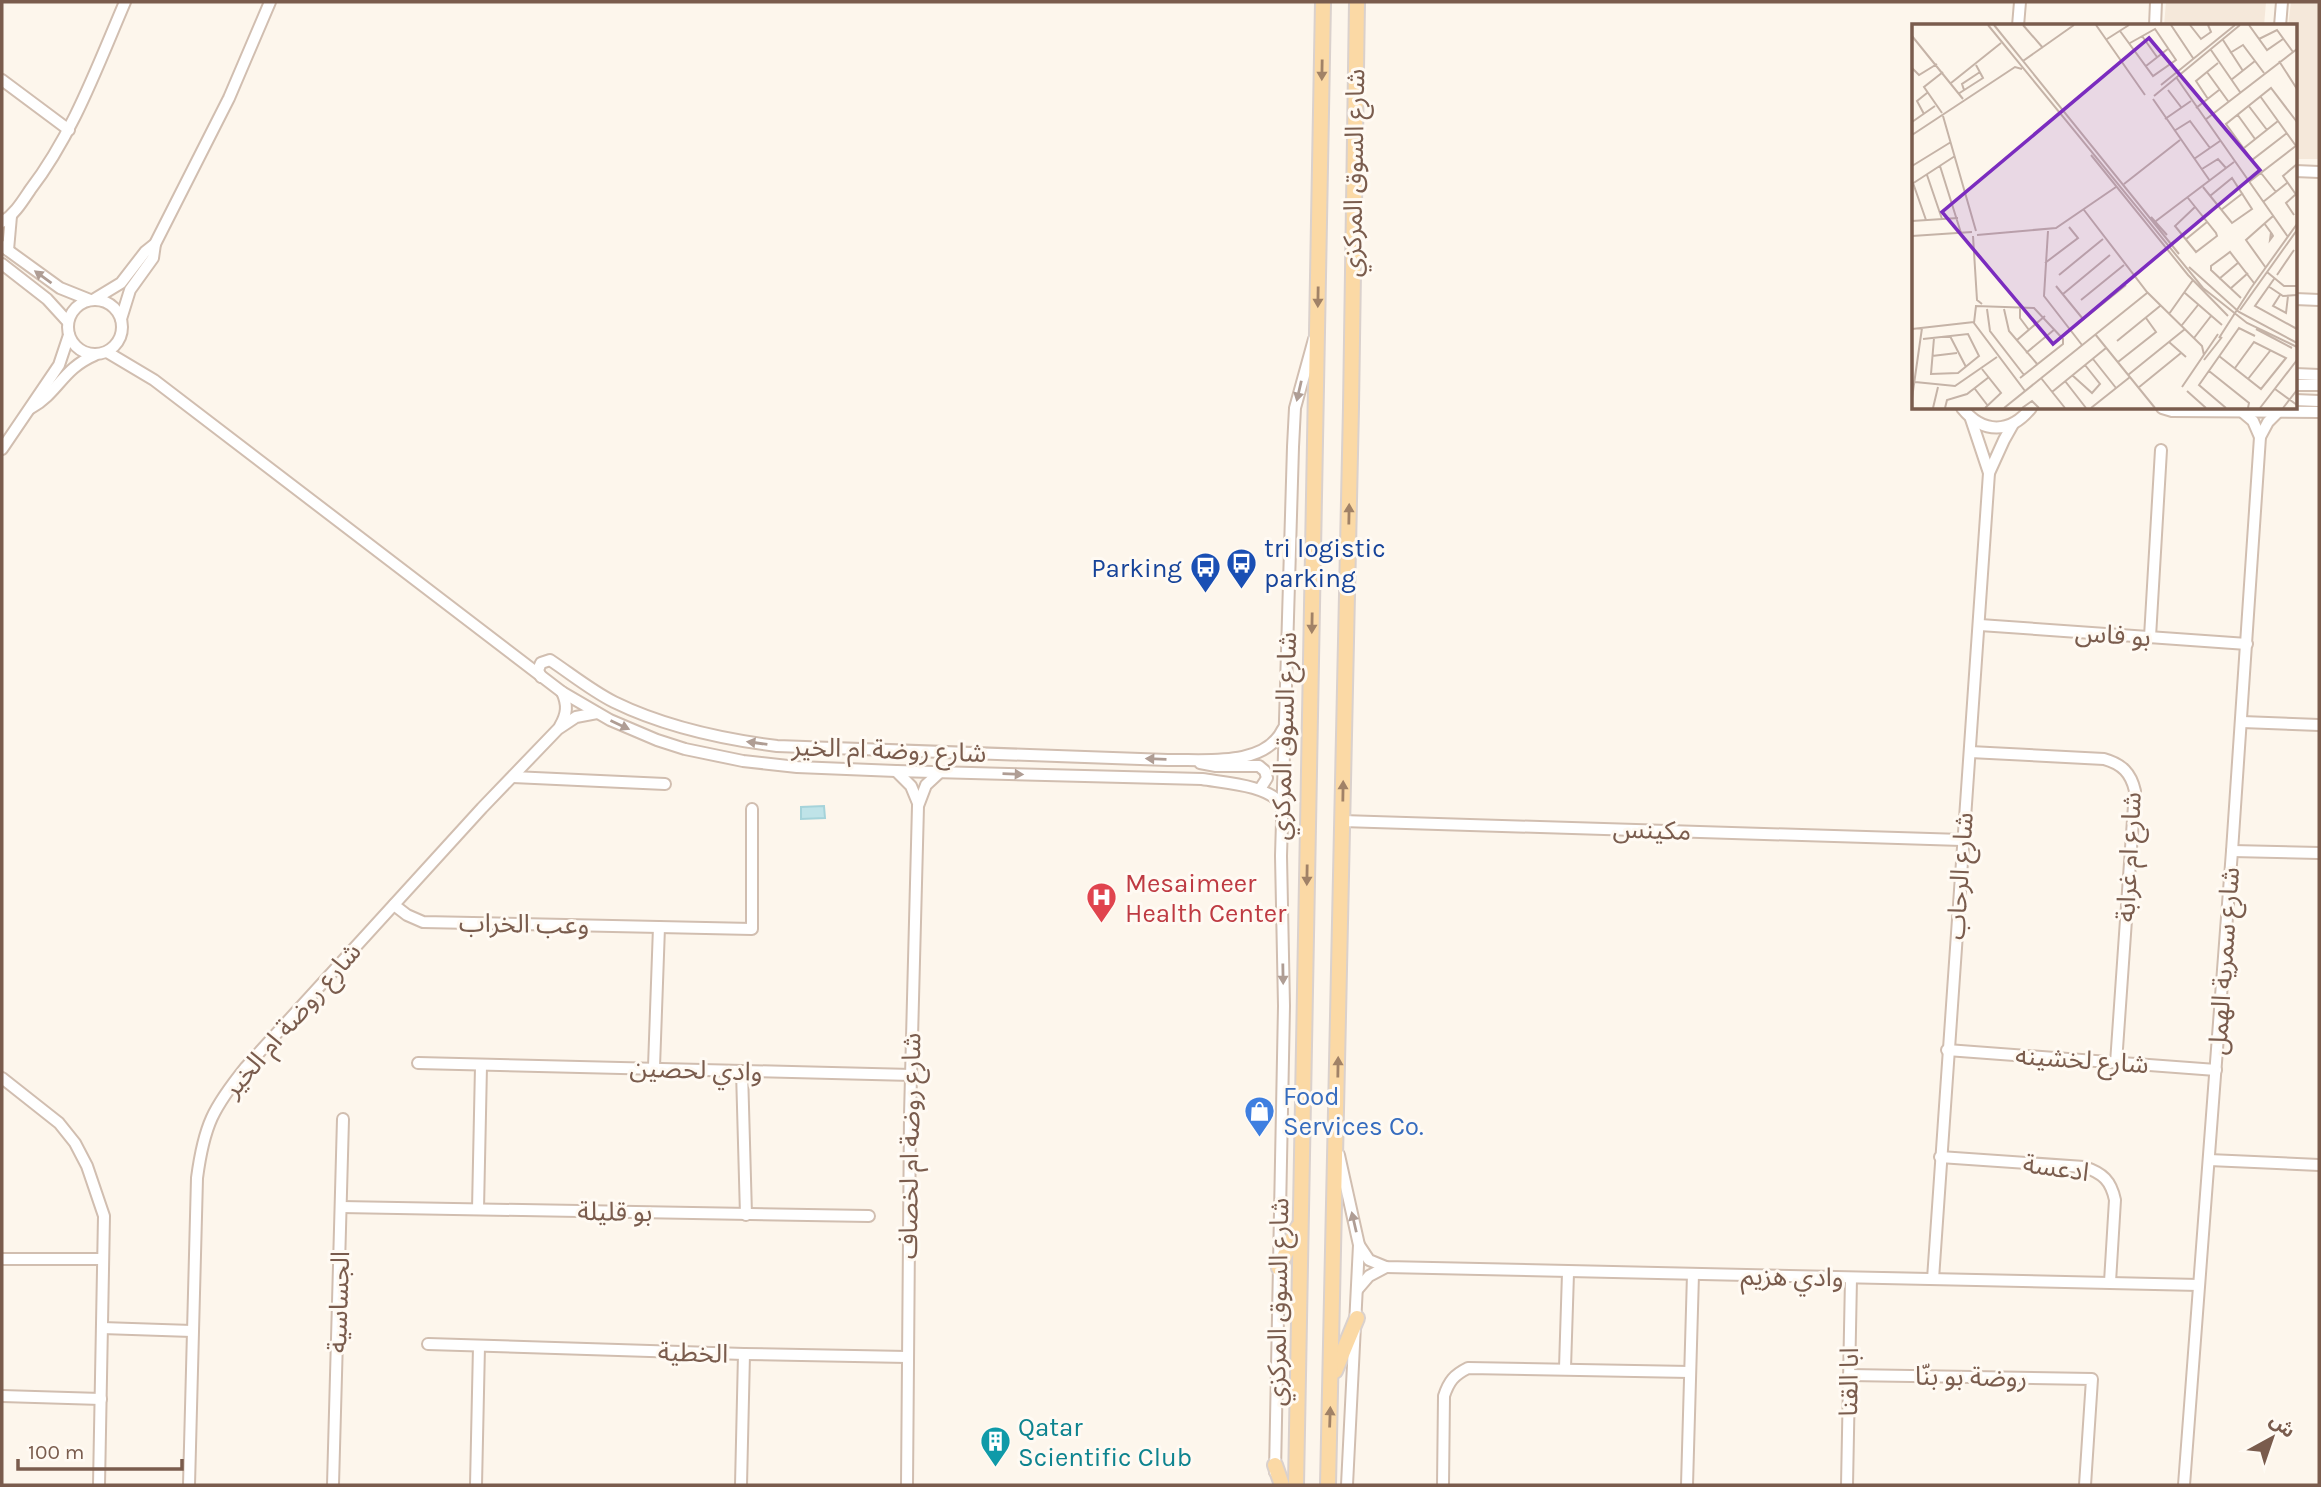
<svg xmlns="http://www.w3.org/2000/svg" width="2321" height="1487" font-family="Karla,'Noto Sans Arabic',sans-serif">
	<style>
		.residential { fill: #f5e8da }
		.water { fill: #bfe3e8; stroke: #a5d3da; stroke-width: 2 }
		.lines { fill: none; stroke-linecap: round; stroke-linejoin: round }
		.minor-casing { stroke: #d1beb0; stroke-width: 14 }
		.major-casing { stroke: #dad1cd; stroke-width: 18 }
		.minor { stroke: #fff; stroke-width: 10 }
		.major { stroke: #fbd9a5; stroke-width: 14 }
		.oneway { fill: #a18267 }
		.oneway2 { fill: #af9d94 }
		.labels { text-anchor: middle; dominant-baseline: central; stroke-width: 6; stroke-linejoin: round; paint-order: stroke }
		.street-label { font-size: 26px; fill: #7a5c4d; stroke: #fffaf3 }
		.transit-label { font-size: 26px; fill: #164399; stroke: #fffaf3; text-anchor: start }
		.health-label { font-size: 26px; fill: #be3a42; stroke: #fffaf3; text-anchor: start }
		.shop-label { font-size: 26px; fill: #366cbe; stroke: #fffaf3; text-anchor: start }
		.culture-label { font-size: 26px; fill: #0d838f; stroke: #fffaf3; text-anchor: start }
		.inset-road { fill: none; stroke: #c5b3a7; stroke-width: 2 }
		.view { fill: #7b2cbf; fill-opacity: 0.15; stroke: #7b2cbf; stroke-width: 3.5 }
		.inset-edge { fill: none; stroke: #7a5c4d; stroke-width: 3.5 }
	</style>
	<rect width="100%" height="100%" fill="#fdf6ec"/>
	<g class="residential">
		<path d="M2166 2H2266L2264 26H2164Z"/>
		<path d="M2291 2H2319V159H2295V26H2288Z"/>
	</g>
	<path class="water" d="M824 806 825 818 801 819V807Z"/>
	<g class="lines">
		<defs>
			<g id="minor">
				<path d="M2018 26 2020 2"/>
				<path d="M2155 26 2156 2"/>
				<path d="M2280 26 2282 2"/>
				<path d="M2 80 69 130"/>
				<path d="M2295 171 2319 172"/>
				<path d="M2 222C14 215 22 202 30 190 73 134 97 67 125 2"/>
				<path d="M2 246 60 288 90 300"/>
				<path d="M8 250 11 216"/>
				<path d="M2 264 47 299 68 322"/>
				<path d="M2295 299 2319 300"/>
				<circle cx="95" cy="327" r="27"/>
				<path d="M93 300 121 283 145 252 155 244 229 98 270 2"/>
				<path d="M121 319 130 290 153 258 155 244"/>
				<path d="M107 352 154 380 562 692 610 720 657 740 685 749 743 761 797 767 896 771 1202 779C1226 783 1268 785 1282 805"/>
				<path d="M2295 374 2319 375"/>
				<path d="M2295 385H2319"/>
				<path d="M2295 400 2319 401"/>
				<path d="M31 408C59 392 62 369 95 355"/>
				<path d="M1962 408C1983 434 2010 434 2031 408"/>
				<path d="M2162 408 2172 411 2319 412"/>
				<path d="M2240 410 2253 421 2260 437"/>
				<path d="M1971 419 1989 473"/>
				<path d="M2 449 59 365 69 335"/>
				<path d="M1980 625 2247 644"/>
				<path d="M2150 637 2161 450"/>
				<path d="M541 677 538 670 541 663 550 660C571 674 592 691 614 702 665 727 721 739 777 746L1168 760C1203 759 1265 768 1283 729"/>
				<path d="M2242 722 2319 725"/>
				<path d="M560 726C567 714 568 705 562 692"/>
				<path d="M1970 752 2104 759C2122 764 2131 773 2135 791L2116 1063"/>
				<path d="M1200 763 1216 766H1259L1265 771 1267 778 1260 789"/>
				<path d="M896 771 911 786 918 803"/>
				<path d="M513 777 665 784"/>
				<path d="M1342 821 1962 840"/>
				<path d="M2232 851 2319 853"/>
				<path d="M394 905 407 915 423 922 752 929V809"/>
				<path d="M1947 1050 2216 1070"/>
				<path d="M418 1063 912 1075"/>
				<path d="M654 1067 659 927"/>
				<path d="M742 1071 746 1215"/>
				<path d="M2 1078 59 1123 75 1143 87 1166 104 1216 99 1485"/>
				<path d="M1339 1155 1359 1245 1347 1485"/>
				<path d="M1940 1157 2084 1167C2103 1173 2111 1181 2115 1200L2110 1282"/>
				<path d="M2209 1160 2319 1165"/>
				<path d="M341 1207 869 1216"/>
				<path d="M478 1209 481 1066"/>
				<path d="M1359 1245 1369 1260 1386 1267 2199 1285"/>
				<path d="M2 1259H103"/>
				<path d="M1933 1279 1989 473 2004 440 2013 424"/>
				<path d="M1357 1290 1369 1276 1386 1267"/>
				<path d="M102 1328 192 1331"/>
				<path d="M428 1344 744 1354 907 1357"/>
				<path d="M1565 1368 1568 1273"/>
				<path d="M1849 1375 2092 1379 2085 1485"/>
				<path d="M2 1396 101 1399"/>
				<path d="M1275 1472 1284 1006 1281 856 1293 447 1295 408 1314 339"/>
				<path d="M189 1485 197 1178C204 1125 213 1108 246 1067L482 808 558 729 576 717 597 713"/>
				<path d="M333 1485 343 1119"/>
				<path d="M476 1485 479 1346"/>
				<path d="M741 1485 744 1354"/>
				<path d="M907 1485 910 1115 918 806 926 785 940 772"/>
				<path d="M1443 1485 1444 1396C1449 1381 1454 1375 1468 1368L1690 1372"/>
				<path d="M1687 1485 1693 1274"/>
				<path d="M1847 1485 1851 1278"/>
				<path d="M2184 1485 2232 851 2260 437 2268 422 2279 411"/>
			</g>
			<g id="major">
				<path d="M1279 1268 1298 1227"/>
				<path d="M1335 1371 1357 1318"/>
				<path d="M1275 1465 1282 1485"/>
				<path d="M1296 1485 1323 2"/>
				<path d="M1328 1485 1351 407 1357 2"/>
			</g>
		</defs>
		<use href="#minor" class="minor-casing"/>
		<use href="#major" class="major-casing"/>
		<use href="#minor" class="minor"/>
		<use href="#major" class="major"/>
	</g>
	<defs><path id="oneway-solid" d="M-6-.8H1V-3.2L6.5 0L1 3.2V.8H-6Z" transform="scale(1.75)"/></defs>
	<g class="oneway">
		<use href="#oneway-solid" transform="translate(1322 70) rotate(91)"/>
		<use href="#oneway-solid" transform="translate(1318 297) rotate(91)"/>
		<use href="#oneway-solid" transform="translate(1349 514) rotate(-89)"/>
		<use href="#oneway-solid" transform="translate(1312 623) rotate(91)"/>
		<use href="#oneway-solid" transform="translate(1343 791) rotate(-89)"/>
		<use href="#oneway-solid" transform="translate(1307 875) rotate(91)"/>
		<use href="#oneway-solid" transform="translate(1338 1067) rotate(-89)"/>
		<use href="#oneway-solid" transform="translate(1330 1417) rotate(-88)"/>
	</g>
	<g class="oneway2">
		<use href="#oneway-solid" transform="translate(43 277) rotate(-144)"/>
		<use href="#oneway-solid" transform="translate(1299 391) rotate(103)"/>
		<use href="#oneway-solid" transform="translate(620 725) rotate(25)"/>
		<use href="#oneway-solid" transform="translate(757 743) rotate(-172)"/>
		<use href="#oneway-solid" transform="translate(1156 759) rotate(-178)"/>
		<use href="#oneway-solid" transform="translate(1013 774) rotate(2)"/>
		<use href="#oneway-solid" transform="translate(1283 974) rotate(89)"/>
		<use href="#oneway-solid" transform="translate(1354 1222) rotate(-103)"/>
	</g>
	<defs>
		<symbol id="bus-pin" viewBox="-11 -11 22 30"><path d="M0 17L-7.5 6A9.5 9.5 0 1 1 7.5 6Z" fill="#1a4fb4" stroke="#fffaf3"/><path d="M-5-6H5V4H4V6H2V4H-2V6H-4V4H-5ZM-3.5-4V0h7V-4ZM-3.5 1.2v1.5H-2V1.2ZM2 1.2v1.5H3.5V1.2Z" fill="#fff"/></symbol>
		<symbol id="hospital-pin" viewBox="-11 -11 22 30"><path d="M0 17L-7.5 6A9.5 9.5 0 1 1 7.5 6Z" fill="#e0444e" stroke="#fffaf3"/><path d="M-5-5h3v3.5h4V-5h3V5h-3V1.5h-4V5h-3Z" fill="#fff"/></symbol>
		<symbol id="shop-pin" viewBox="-11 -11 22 30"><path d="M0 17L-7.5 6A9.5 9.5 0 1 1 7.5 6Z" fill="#3f7fe0" stroke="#fffaf3"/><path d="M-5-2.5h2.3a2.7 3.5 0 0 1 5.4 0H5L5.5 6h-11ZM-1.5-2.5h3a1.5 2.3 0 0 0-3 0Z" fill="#fff"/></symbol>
		<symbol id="building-pin" viewBox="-11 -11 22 30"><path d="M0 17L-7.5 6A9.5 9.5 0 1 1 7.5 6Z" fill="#0f9aa8" stroke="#fffaf3"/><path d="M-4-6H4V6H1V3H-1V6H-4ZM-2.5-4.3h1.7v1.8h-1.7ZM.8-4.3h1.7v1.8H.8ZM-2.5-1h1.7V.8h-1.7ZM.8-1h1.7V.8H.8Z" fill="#fff"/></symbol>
	</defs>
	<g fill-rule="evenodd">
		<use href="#bus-pin" x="1224" y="546" width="35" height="47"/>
		<use href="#bus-pin" x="1188" y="550" width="35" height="47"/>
		<use href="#hospital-pin" x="1084" y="880" width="35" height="47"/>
		<use href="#shop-pin" x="1242" y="1094" width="35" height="47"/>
		<use href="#building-pin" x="978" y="1424" width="35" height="47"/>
	</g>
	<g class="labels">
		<g class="street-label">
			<text transform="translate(1354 173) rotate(-89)">شارع السوق المركزي</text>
			<text transform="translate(2113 635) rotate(4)">بو فاس</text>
			<text transform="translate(1284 736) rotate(-88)">شارع السوق المركزي</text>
			<text transform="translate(889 750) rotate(2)">شارع روضة ام الخير</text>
			<text transform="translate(1652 830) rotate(2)">مكينس</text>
			<text transform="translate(2129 857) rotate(-87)">شارع ام غرابة</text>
			<text transform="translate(1960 876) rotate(-86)">شارع الرحاب</text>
			<text transform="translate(524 924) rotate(1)">وعب الخراب</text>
			<text transform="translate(2224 961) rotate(-86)">شارع سمرية الهمل</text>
			<text transform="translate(292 1020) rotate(-49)">شارع روضة ام الخير</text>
			<text transform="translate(2082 1060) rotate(4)">شارع لخشينه</text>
			<text transform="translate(696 1070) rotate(2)">وادي لحصين</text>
			<text transform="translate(910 1146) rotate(-89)">شارع روضة ام لخصاف</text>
			<text transform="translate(2056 1168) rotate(8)">ادعسة</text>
			<text transform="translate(615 1212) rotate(1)">بو قليلة</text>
			<text transform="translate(1792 1277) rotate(1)">وادي هزيم</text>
			<text transform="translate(339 1302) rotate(-88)">الجساسية</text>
			<text transform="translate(1278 1302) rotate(-89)">شارع السوق المركزي</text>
			<text transform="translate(693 1353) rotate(2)">الخطية</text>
			<text transform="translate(1971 1377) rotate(1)">روضة بو بنّا</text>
			<text transform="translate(1849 1382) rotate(-89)">ابا القنا</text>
		</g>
		<g class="transit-label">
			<text x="1264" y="548">tri logistic<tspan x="1264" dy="30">parking</tspan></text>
			<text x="1182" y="568" text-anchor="end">Parking</text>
		</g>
		<g class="health-label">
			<text x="1125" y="883">Mesaimeer<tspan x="1125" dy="30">Health Center</tspan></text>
		</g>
		<g class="shop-label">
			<text x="1283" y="1096">Food<tspan x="1283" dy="30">Services Co.</tspan></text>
		</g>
		<g class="culture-label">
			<text x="1018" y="1427">Qatar<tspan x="1018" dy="30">Scientific Club</tspan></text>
		</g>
	</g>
	<g transform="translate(1912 24)">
		<rect width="385" height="385" fill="#fdf6ec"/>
		<path class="inset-road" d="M76 1 291 264 335 299 385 323M82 1 267 230M111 1 131 24M184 1 233 71M259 1 281 34M278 1 289 15 299 8 296 1M337 1 355 26 371 15M208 7 241 52 264 36 243 5 218 19M0 12 51 75M230 12 245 33M195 15 217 1M347 15 365 6 381 28M311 16 331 47M299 26 328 68M318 29 331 21 352 49M111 37 162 1M367 37 385 65M234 42 257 24M0 44 7 51 25 40M295 48 316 77M264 53 376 213M319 56 343 37M39 59 89 19M249 61 323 1M52 66 50 60 68 48M256 66 269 83M46 70 71 54 64 41M242 72 328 1M348 72 384 122M241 75 298 157M296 75 284 57 306 39M336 81 355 106M284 84 307 66M30 89 12 63 31 48M12 90 5 77 15 69M325 90 343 115M31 92 64 207M253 95 279 77M293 96 385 25M0 98 23 82M262 107 278 97 298 124M375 109 340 136 314 100 359 64 385 98M0 111 103 43 110 45M332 124 366 97M179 131 276 251 316 292M282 135 308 117M385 140 371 152 385 172M0 142 39 118M28 142 49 209M290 145 306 135 314 144M349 149 364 168M15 151 30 195M337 158 385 121M1 159 14 196M0 160 43 132M212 160 268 116M291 163 320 199 340 185 320 154 298 172M276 174 304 209 305 212 284 228 263 202 283 183M351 178 375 159M172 186 235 268 290 322 292 331M309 186 331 169M382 191 374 179 384 170M239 193 255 211M0 197 46 194M244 197 322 138M352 199 360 210 361 212 358 216 359 208M136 207 132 272 170 321M65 211 144 204 204 163M0 212 60 208M61 212 65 276 70 280M273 216 295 198M133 239 166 214 157 203M277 243 327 288 385 319M354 244 334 216 361 192M355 248 372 262H385M147 251 191 215M365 251 382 226M307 255 327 238M362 255 343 282 385 305M144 262 171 295M356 262 371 272 385 271M339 264 385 200M318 265 336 249M273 269 310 301M151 270 198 231M368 271 361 282 374 289 376 272M329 274 299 246V242L318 228 342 259M169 276 212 241M108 284V294L117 306M75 285 78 307 112 351M92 285 97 307 126 341M328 286 385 206M323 289 339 264M257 290 281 256M270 301 286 281M0 305 62 298M344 305 380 324M158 306 214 261M183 310 243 384M38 312 54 343M282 314 299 292M307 314 323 289M11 315 56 310 67 332 46 349 19 350 22 314M105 316 133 292M205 317 248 282M257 318 274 333M114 329 143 305M20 332 45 329M307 332 349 365 374 334 342 318 323 344M181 335 204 364M292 336 310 313M206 338 244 308 234 294M70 345 89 369 73 384M297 347 337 379 336 384M160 351 180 369 188 360 173 341M216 351 273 305M108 354 151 320V315L122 284 64 282 62 299 113 367M129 354 153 384M336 355 358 327M153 357 174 384M3 358 43 362 85 333M270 363 306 310M226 364 269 329M63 365 76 382M363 365 385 381M275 367 294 384M140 368 194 324M0 374 10 304M21 384 26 363M33 384 35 376 55 370 77 353M92 384 235 269M110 384 120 377 127 384M179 384 218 353M314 384 287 361 327 304 343 312M348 384 385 336M371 384 385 366"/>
		<path class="view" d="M237 14 348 146 141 320 30 188Z"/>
		<rect width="385" height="385" class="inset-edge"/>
	</g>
	<rect width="2321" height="1487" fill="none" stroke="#7a5c4d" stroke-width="7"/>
	<g transform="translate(2272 1438) rotate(40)" stroke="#fffaf3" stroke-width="5" paint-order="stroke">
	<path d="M0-5L12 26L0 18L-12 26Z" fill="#7a5c4d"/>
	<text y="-10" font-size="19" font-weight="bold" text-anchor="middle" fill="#7a5c4d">ش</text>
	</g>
	<path d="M18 1459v10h164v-10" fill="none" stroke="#7a5c4d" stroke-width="3.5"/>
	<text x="28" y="1459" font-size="21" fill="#7a5c4d" stroke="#fffaf3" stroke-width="5" paint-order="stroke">100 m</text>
</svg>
